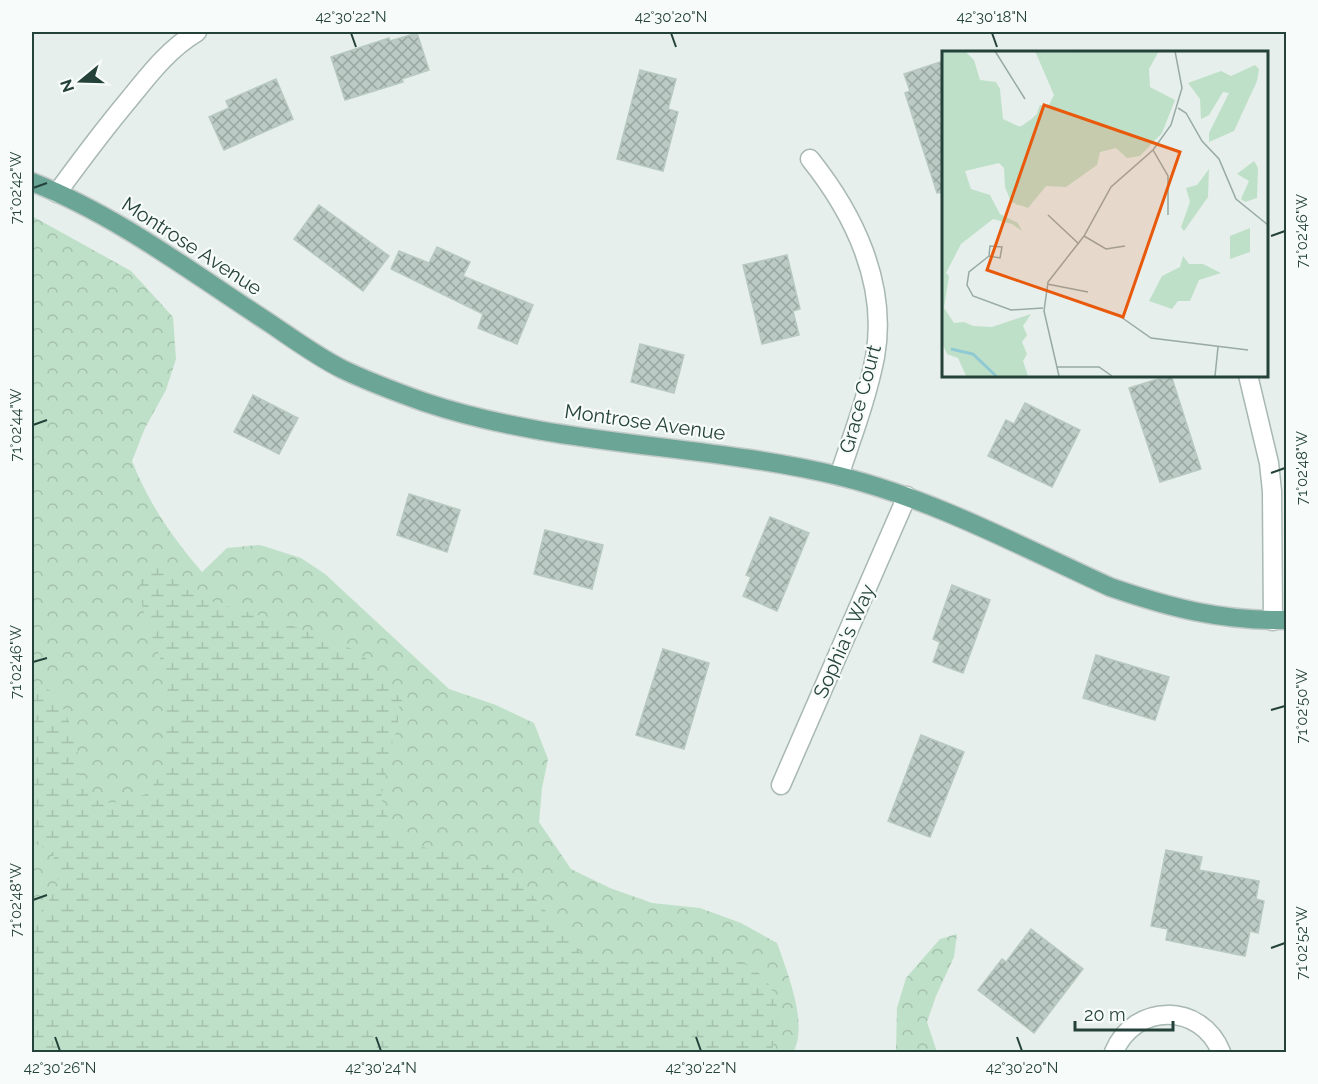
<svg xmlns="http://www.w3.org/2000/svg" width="1318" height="1084" font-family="Raleway,sans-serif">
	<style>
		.forest { fill: url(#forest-crowns) }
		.wetland { fill: url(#wetland-marsh) }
		.building { fill: url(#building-cross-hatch); stroke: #b8c9c2; stroke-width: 1.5 }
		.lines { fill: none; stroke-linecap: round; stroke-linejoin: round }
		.minor-casing { stroke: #a8b8b2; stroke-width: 21 }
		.major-casing { stroke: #c2cac8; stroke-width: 21 }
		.minor { stroke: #fff; stroke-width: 18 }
		.major { stroke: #6aa596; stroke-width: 18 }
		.ticks { fill: none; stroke: #24423a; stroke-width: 2 }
		.labels { text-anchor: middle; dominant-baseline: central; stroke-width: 4.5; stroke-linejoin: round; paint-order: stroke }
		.street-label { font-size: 20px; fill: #24423a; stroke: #f7fbf9 }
		.inset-river { fill: none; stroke: #8ec9d4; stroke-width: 3 }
		.inset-road { fill: none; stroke: #98aaa4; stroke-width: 1.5 }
		.view { fill: #e8590c; fill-opacity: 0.15; stroke: #e8590c; stroke-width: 3 }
		.inset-edge { fill: none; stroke: #24423a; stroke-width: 3 }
		.neatline { fill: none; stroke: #24423a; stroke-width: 2 }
		.ticks-label { font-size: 15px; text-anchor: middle; fill: #24423a }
	</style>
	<defs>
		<pattern id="forest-crowns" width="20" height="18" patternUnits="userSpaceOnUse" patternTransform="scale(1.5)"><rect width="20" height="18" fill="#bfe0c8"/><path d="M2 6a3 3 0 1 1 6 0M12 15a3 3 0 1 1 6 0" fill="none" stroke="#a4c1ad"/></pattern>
		<pattern id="wetland-marsh" width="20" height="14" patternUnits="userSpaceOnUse" patternTransform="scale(1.5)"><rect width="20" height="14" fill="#bfe0c8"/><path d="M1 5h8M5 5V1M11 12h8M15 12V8" fill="none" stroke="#a4c1ad"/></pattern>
		<pattern id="building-cross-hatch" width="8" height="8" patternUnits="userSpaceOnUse" patternTransform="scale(1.5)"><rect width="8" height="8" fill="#bbcac4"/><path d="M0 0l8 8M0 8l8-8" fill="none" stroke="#98a6a0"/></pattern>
	</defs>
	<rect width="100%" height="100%" fill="#e6efeb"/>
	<g class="forest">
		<path d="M32 216 131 271 173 317 176 359 166 390 145 428 132 461C149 504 172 537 202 572L227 548 260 545 301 558 325 574 449 689 496 705 534 723 548 759 542 788 539 822 571 869 610 888 652 903 700 908 741 923 777 943C787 971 809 1026 793 1052H32Z"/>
		<path d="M957 934 954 957 936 996 927 1022 937 1052H896L897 1008 906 978 940 939Z"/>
	</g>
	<path class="wetland" d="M156 561 170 571 176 580 196 597 285 623 352 649 367 659 402 700 398 710V727L392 744 381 798 393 831 404 839 418 846 469 858 501 870 518 882 535 898 583 956 597 961H655L713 955 740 961 760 974 771 987 777 1006 778 1031 771 1052H32V922L47 904 59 883 54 866V856L46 849 32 842V682L57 694 76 738 78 753 76 765 89 796 102 803 123 802 146 794 164 771 168 681 143 610 140 591 141 569Z"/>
	<g class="building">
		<path d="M417 33 429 70 402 79 403 82 345 100 331 57 389 38 390 41Z"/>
		<path d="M943 61V192L937 193 905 93 910 91 904 74Z"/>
		<path d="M640 70 676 79 668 109 678 112 663 171 617 159Z"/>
		<path d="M276 79 293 119 224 150 209 117 229 108 226 101Z"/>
		<path d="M319 205 389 256 363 291 294 239Z"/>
		<path d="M437 247 470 262 463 276 533 305 517 344 478 328 483 314 391 269 399 251 429 263Z"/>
		<path d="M787 255 800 309 793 311 799 335 762 344 743 265Z"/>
		<path d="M640 344 684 355 674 393 631 382Z"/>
		<path d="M1171 375 1201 469 1160 482 1129 388Z"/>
		<path d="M253 395 298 418 279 454 234 432Z"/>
		<path d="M1025 403 1080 430 1052 487 988 456 1006 420 1014 424Z"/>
		<path d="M409 494 460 510 447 552 397 535Z"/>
		<path d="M770 517 809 533 777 611 743 596 751 577 746 575Z"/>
		<path d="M545 530 603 545 592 589 534 574Z"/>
		<path d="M952 585 990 600 963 673 933 662 940 642 933 639Z"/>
		<path d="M663 649 709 663 684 749 636 735Z"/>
		<path d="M1096 655 1169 677 1155 720 1083 698Z"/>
		<path d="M921 735 964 752 930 837 888 821Z"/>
		<path d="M1166 850 1202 857 1199 870 1259 881 1256 899 1264 901 1258 933 1250 931 1245 956 1166 940 1168 929 1151 926Z"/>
		<path d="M1031 929 1083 969 1034 1033 978 990 1002 959 1006 962Z"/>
	</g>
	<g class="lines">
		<defs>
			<g id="minor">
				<path d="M810 159C854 214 888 284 875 357 867 398 852 437 839 476"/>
				<path d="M57 193C81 160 105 128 131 97 151 72 170 48 197 32"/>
				<path d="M1248 375 1269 463 1272 491 1273 621"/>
				<path d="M781 785 907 496"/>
				<path d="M1114 1052C1134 1003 1201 1002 1221 1052"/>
			</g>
			<path id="major" d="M32 182C118 216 191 272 268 322 292 338 316 356 342 369 369 382 396 392 424 402 558 447 702 443 839 476 933 499 1022 547 1110 587 1171 608 1221 621 1286 620"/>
		</defs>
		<use href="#minor" class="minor-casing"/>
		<use href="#major" class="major-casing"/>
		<use href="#minor" class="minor"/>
		<use href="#major" class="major"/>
	</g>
	<path class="ticks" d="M351 33 356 47M671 33 676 47M992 33 997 47M33 188 47 183M1271 236 1285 231M33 425 47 420M1271 473 1285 468M33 662 47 658M1271 710 1285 706M33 900 47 895M1271 948 1285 943M55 1037 60 1051M376 1037 381 1051M696 1037 701 1051M1017 1037 1022 1051"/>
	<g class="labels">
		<g class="street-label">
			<text transform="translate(192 246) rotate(33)">Montrose Avenue</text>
			<text transform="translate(860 399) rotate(-75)">Grace Court</text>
			<text transform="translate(645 422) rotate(8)">Montrose Avenue</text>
			<text transform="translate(844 641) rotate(-66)">Sophia's Way</text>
		</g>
	</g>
	<g transform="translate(942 51)">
		<rect width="326" height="326" fill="#e6efeb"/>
		<path d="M0 0H23L32 9 38 29 54 31 58 38 61 68 78 76 94 65 98 54 106 56 112 44 93 0H217L207 18 208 36 233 49 220 82 198 105 185 107 174 97 158 101 155 114 124 136 104 135 86 157 69 151 63 136 62 117 57 112 23 120 29 138 48 144 58 163 76 172 80 180 70 173 51 168 19 193 4 222 7 225 2 257 12 272 22 271 31 275 50 276 89 263 81 275 85 284 80 291 85 303 81 310 86 325H24L16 307 5 303 0 292Z" fill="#bfe0c8"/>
		<path d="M0 0H20L25 32 38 37 49 51 50 65 22 66 30 82 45 86 57 78 82 75 95 63 98 54 106 56 115 41 119 52 127 42 121 65 125 70 142 66 152 71 149 78 133 79 134 88 161 96 135 120 117 114 107 126 93 132 86 152 75 154 71 148 84 117 85 93 81 89 55 88 42 99 18 104 14 71 0 31ZM135 0H185V3L167 7 134 24 116 40 119 26ZM313 14 317 18 315 30 292 80 267 91V82L287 42 281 41 267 64 259 68 258 48 246 32 279 20 289 25ZM192 55a13 13 0 1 1 26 0a13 13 0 1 1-26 0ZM312 110 316 117 315 147 303 151 299 148 307 130 295 123ZM267 118 266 146 242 180 239 176 248 151 244 137 255 134ZM20 124 28 140 15 171 12 200 0 208V169L17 142ZM308 177V201L288 208V185ZM241 205 247 213H261L279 222 257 229 248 250H236L230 258 207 250 220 225 238 216ZM0 259 11 283H54L70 290 73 325H38L27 309 5 303Z" fill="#bfe0c8"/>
		<path class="inset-river" d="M9 298 31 303 54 325"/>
		<path class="inset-road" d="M53 0 83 48M236 57 244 62 260 90 277 108 294 148 326 174M211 99 226 125V164M106 164 137 193M142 185 164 198 183 195M47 205 48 195 60 196 58 207 47 205 27 221 25 234 31 245 69 259 101 257M105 233 146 241M179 266 209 287 306 299M115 316H157L170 325M117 325 102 260 106 231 142 185 169 136 211 99 229 74 240 37 233 0M273 325 276 296"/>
		<path class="view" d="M102 54 238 101 181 266 45 219Z"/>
		<rect width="326" height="326" class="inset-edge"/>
	</g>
	<rect width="1318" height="1084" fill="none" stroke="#f7fbf9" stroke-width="66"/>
	<g transform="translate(81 81) rotate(251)" stroke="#f7fbf9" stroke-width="4.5" paint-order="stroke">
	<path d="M0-4.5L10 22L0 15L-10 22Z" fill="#24423a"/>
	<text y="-9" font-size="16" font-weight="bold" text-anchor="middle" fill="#24423a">N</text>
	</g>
	<path d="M1075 1021v9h98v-9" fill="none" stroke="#24423a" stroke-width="3"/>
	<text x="1084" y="1021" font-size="18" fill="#24423a" stroke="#f7fbf9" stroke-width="4.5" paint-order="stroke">20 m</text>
	<rect x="33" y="33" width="1252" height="1018" class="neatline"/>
	<g class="ticks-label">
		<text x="351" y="22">42°30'22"N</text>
		<text x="671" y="22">42°30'20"N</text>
		<text x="992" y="22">42°30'18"N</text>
		<text transform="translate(16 188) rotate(-90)" y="5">71°02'42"W</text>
		<text transform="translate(1302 231) rotate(-90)" y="5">71°02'46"W</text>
		<text transform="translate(16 425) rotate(-90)" y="5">71°02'44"W</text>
		<text transform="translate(1302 468) rotate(-90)" y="5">71°02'48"W</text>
		<text transform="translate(16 662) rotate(-90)" y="5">71°02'46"W</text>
		<text transform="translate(1302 706) rotate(-90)" y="5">71°02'50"W</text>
		<text transform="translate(16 900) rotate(-90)" y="5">71°02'48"W</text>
		<text transform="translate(1302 943) rotate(-90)" y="5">71°02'52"W</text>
		<text x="60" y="1073">42°30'26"N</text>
		<text x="381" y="1073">42°30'24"N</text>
		<text x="701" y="1073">42°30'22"N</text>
		<text x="1022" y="1073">42°30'20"N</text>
	</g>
</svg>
